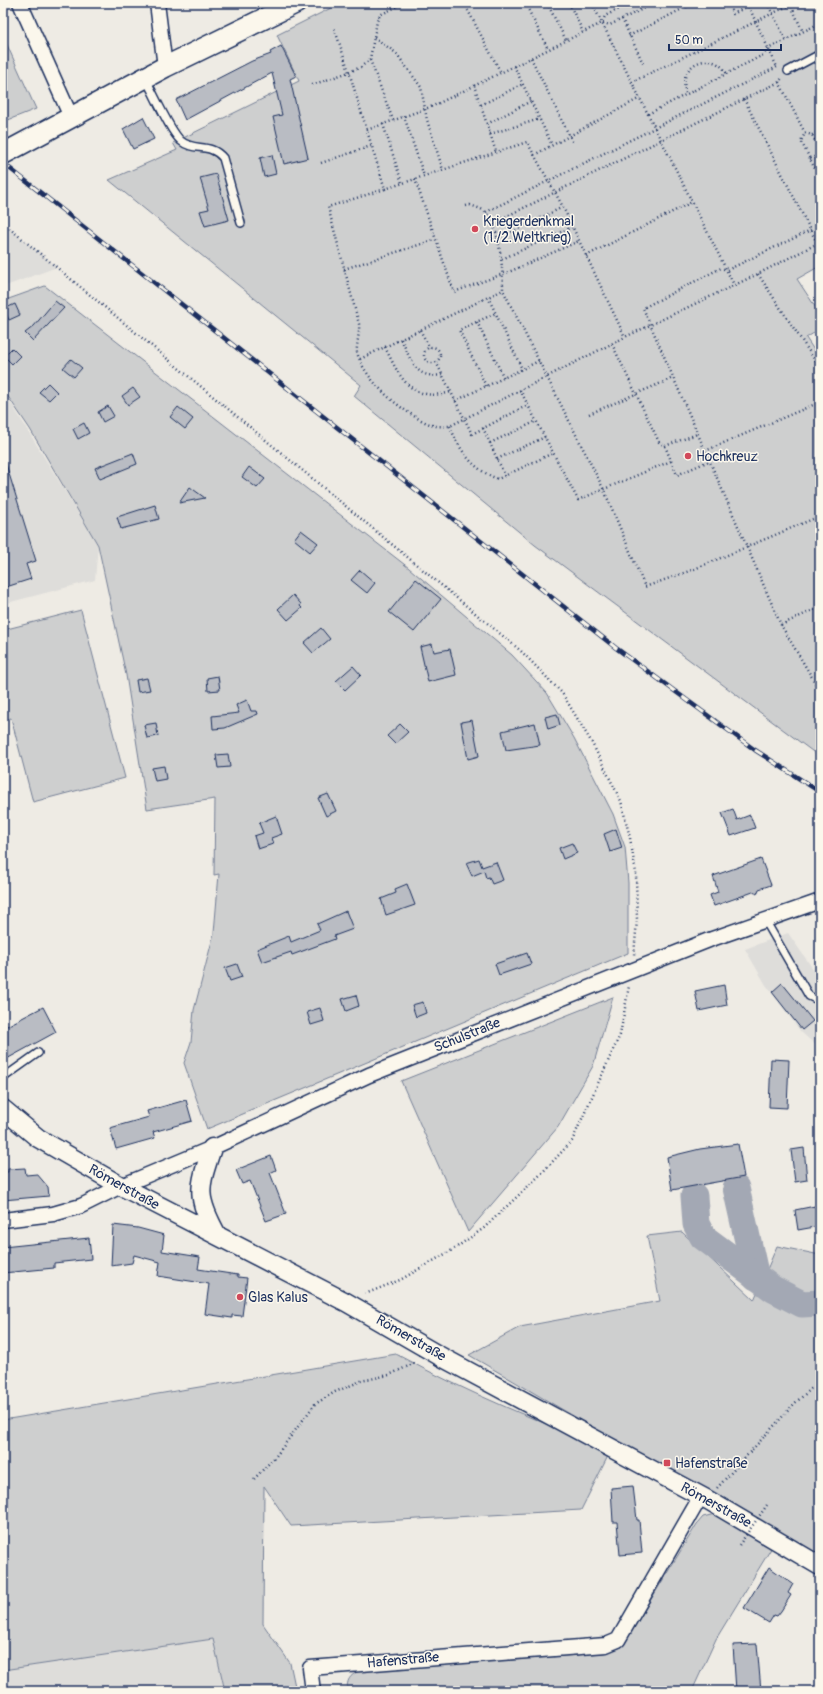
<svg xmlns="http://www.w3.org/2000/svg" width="823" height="1694" font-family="Pangolin,sans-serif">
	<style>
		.built { fill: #deddda }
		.green { fill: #cecfcf; stroke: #747f96 }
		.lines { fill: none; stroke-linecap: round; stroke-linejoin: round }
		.river { stroke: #a3a8b4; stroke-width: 27 }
		.building { fill: #b9bcc3; stroke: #1b2f5e }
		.service-casing { stroke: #1b2f5e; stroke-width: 10 }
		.minor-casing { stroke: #1b2f5e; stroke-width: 17 }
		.tertiary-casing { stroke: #1b2f5e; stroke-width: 21 }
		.secondary-casing { stroke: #1b2f5e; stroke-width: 23 }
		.path { stroke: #1b2f5e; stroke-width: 2.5; stroke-dasharray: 1 3; stroke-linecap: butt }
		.service { stroke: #fbf7ec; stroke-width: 7 }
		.minor { stroke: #fbf7ec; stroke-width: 14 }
		.tertiary { stroke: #fbf7ec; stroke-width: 18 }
		.secondary { stroke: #fbf7ec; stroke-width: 20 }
		.rail-casing { stroke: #1b2f5e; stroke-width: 4.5 }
		.rail { stroke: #fbf7ec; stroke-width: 3; stroke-dasharray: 9; stroke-linecap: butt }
		.path-bridge { stroke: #1b2f5e; stroke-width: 2.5; stroke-dasharray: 1 3; stroke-linecap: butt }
		.poi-dot { fill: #d1495b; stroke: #fbf7ec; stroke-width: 1.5 }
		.labels { text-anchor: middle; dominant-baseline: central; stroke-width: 3; stroke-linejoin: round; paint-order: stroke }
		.poi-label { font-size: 14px; fill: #1b2f5e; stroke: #fbf7ec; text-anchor: start }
		.street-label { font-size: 14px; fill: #1b2f5e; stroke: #fbf7ec }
	</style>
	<rect width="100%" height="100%" fill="#eeebe4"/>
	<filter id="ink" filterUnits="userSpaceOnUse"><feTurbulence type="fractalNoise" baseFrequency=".025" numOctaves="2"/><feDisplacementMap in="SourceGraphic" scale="8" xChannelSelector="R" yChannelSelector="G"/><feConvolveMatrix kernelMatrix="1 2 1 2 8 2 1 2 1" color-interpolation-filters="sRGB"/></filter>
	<g filter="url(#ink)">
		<g class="built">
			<path d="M3 223 57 267 3 287Z"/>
			<path d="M3 390 98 545 95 580 3 604Z"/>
			<path d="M788 933 820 979V1049L801 1032 766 985 745 949Z"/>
			<path d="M213 1639 225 1691H3V1670Z"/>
		</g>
		<g class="green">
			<path d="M341 3H820V266L797 279 820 314V329L806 338 820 359V757L535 545 354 396 361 385 109 180 177 150 173 143 299 81 277 35Z"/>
			<path d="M3 36 36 109 3 122Z"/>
			<path d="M45 286 409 568 512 655 547 693 574 738 613 814 625 847 628 883V953L207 1129 184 1063 191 1042 194 1010 214 933 219 874 214 875 215 799 147 809 126 675 98 545 30 429 3 389V301Z"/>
			<path d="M81 610 125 778 33 802 11 718 3 720V630Z"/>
			<path d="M613 997 593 1066 558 1127 468 1232 401 1081Z"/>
			<path d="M682 1232 754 1300 777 1246 820 1255V1560L469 1355 520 1327 660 1301 647 1236Z"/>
			<path d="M396 1354C465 1392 538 1421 611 1450L581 1510 291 1526 264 1486 263 1624 290 1663 296 1691H225L213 1639 3 1670V1420Z"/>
			<path d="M715 1514 772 1547 716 1639 692 1691H347C347 1680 349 1676 359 1671L603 1653 622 1647 697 1524 703 1517Z"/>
		</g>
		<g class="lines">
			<g class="river">
				<path d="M736 1188 756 1277"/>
				<path d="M694 1196 696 1224 703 1237 773 1289 802 1304 820 1303"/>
			</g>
		</g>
		<g class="building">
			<path d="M281 46 296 76 290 79 308 158 284 164 273 117 282 115 272 73 185 120 176 100 252 61 271 54 270 52Z"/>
			<path d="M143 117 154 139 133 149 123 129Z"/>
			<path d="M272 155 276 174 264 177 260 158Z"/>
			<path d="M216 174 229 220 205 226 200 211 209 209 200 178Z"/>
			<path d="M55 301 64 308 33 341 25 333 34 326Z"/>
			<path d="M15 304 20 315 9 320 4 309Z"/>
			<path d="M12 348 20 356 12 364 4 356Z"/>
			<path d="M71 359 82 368 74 377 63 368Z"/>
			<path d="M48 383 57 392 49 400 39 392Z"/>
			<path d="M133 388 140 397 128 405 122 396Z"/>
			<path d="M108 406 114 416 103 422 98 412Z"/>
			<path d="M178 407 193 419 185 429 170 417Z"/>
			<path d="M84 423 89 433 78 439 73 429Z"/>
			<path d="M133 453 137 464 100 479 95 468Z"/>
			<path d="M6 464 36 561 26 564 31 579 3 588V465Z"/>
			<path d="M249 467 265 479 257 488 242 477Z"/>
			<path d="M190 487 205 498 179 503Z"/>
			<path d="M155 505 159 519 121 529 117 517Z"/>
			<path d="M301 530 318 543 310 552 294 539Z"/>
			<path d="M360 570 375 583 367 593 351 580Z"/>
			<path d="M416 579 441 599 414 632 389 612Z"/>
			<path d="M293 595 301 604 300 606 302 608 288 620 278 609Z"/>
			<path d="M321 628 330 639 313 653 304 643Z"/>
			<path d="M432 644 434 652 450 649 456 675 428 682 420 647Z"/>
			<path d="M353 666 361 675 345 690 336 681Z"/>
			<path d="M218 676 220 690 208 691 207 678Z"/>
			<path d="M147 678 150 690 138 692 136 680Z"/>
			<path d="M247 700 251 711H257L258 714 225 728 213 729 212 716 239 713 236 705Z"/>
			<path d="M557 714 560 725 548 729 545 717Z"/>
			<path d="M472 720 479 756 468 759 461 722Z"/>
			<path d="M156 723 158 736 147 738 144 725Z"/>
			<path d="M535 723 540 745 506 750 502 731Z"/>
			<path d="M400 724 408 732 395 744 387 736Z"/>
			<path d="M228 754 230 767 218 768 216 755Z"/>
			<path d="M164 766 166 779 155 781 152 768Z"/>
			<path d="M328 794 336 811 326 816 318 798Z"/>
			<path d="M733 809 737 820 750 815 755 828 731 836 722 813Z"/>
			<path d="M276 816 282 834 271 838 273 844 258 849 254 836 263 833 259 823Z"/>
			<path d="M616 829 622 848 610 852 604 834Z"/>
			<path d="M572 843 577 853 563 859 559 848Z"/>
			<path d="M479 859 482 867 496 862 503 880 492 884 489 877 486 878 484 871 472 876 466 863Z"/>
			<path d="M761 859 771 885 759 889 757 894 753 892 714 906 710 895 718 892 713 876Z"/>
			<path d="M407 884 415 905 386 915 381 899 396 893 395 889Z"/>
			<path d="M346 911 353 929 334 936 335 939 292 955 291 952 262 962 257 949 289 936 291 942 320 930 317 924Z"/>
			<path d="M527 953 531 964 499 975 495 964Z"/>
			<path d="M237 964 242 977 230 981 225 968Z"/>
			<path d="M782 983 813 1021 802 1030 772 992Z"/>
			<path d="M724 985 727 1005 699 1011 695 991Z"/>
			<path d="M356 995 359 1006 346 1011 342 999Z"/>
			<path d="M423 1002 426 1013 416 1017 412 1005Z"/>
			<path d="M43 1007 56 1032 3 1061V1028Z"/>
			<path d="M320 1008 324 1021 311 1025 307 1012Z"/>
			<path d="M771 1059 789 1060 787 1108 769 1107Z"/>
			<path d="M186 1100 192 1121 153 1132 155 1138 116 1149 110 1128 149 1117 147 1111Z"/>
			<path d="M738 1144 744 1177 672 1190 667 1157 700 1149Z"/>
			<path d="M804 1148 807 1180 795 1182 791 1150Z"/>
			<path d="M271 1156 276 1170 270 1173 286 1214 266 1221 250 1181 242 1184 236 1170Z"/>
			<path d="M25 1168 26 1175 37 1174 48 1187 49 1196 3 1200V1172H8V1169Z"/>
			<path d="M820 1205V1226L798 1230 795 1210Z"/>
			<path d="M113 1225 138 1228 164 1235 162 1251 200 1257 198 1269 238 1275V1277L247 1278 242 1316 232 1315V1318L205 1314 209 1284 158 1276 160 1262 134 1255 132 1263 111 1266Z"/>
			<path d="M89 1238 91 1259 54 1263V1268L3 1273V1247Z"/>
			<path d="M633 1486 637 1520H639L642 1553 620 1555 617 1522H613L611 1488Z"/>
			<path d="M769 1567 793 1584 788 1593 791 1595 781 1611 777 1616 774 1615 769 1623 744 1608Z"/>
			<path d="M757 1644 761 1691H736L733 1645Z"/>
		</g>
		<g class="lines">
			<defs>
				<g id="service">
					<path d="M788 71 820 54"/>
					<path d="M145 78C154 93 169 130 181 141 194 152 210 142 223 158L241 223"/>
					<path d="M765 920 809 996 820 1001"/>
					<path d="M3 1078 38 1053"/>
				</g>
				<g id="minor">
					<path d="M20 3 71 117"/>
					<path d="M157 3 165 67"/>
					<path d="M3 1220 53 1214 81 1206 121 1186 212 1148 369 1075 709 940 820 901"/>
					<path d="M313 1691 310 1668 606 1645 618 1640 701 1496"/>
				</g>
				<g id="tertiary">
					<path d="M3 1109 38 1138 121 1186 346 1302 438 1355 708 1500 820 1566"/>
					<path d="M212 1148C198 1189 196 1197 217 1235"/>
				</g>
				<path id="secondary" d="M3 154 165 67 296 3"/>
			</defs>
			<use href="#service" class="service-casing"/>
			<use href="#minor" class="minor-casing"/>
			<use href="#tertiary" class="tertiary-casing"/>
			<use href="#secondary" class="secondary-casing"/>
			<g class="path">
				<path d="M404 3 380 15 377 21 370 59 361 67 349 72 385 189 328 207 359 324C360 333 356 345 357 352 364 381 405 415 432 425 437 427 444 426 450 426L625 337 758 274 820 242"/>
				<path d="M464 3 501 73"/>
				<path d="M525 3 548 49"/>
				<path d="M547 3 566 40"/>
				<path d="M569 3 583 32"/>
				<path d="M592 3 734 285"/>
				<path d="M727 3 733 14 748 6"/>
				<path d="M747 3 777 67"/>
				<path d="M767 3 786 40"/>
				<path d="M790 3 803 32"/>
				<path d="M622 19 643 63"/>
				<path d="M603 23 610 25 655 3"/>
				<path d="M629 36 694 3"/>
				<path d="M374 37 396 53 421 87 427 120 443 170"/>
				<path d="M531 58 573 143"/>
				<path d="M370 60 393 120"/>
				<path d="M514 66 552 145"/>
				<path d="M632 82 794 3"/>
				<path d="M779 82 805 133 801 141 820 179"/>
				<path d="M312 85 349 72 334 27"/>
				<path d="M474 85 496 152"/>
				<path d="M686 93C676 64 713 48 727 74"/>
				<path d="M744 99 817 243"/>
				<path d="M481 105 523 84"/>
				<path d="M648 114 763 55 768 49 820 23"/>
				<path d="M404 116 424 176"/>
				<path d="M383 124 402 183"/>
				<path d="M487 124 531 101"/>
				<path d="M367 130 433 106 602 23 605 16 631 3"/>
				<path d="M805 133 812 135 819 148"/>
				<path d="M490 134 540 119"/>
				<path d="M812 135 820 131"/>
				<path d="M534 155 640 98"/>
				<path d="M810 159 818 155 820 148"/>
				<path d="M321 163 371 146"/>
				<path d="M415 179 454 292 511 271 579 241"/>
				<path d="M385 189 527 142 563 207 625 337"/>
				<path d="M466 206 470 205C475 207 480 208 484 211 500 223 503 271 503 290L604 490 645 587 692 570 820 516"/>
				<path d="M486 212 777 67 779 68"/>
				<path d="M3 223 521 651 562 693 592 743 621 801 630 838 636 873 637 920 634 955"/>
				<path d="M491 224 779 82 782 78"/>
				<path d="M811 230 727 270 721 268 643 308 781 625 820 691"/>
				<path d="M497 239 563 207"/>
				<path d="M586 256 692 202"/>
				<path d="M502 259 572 227"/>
				<path d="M344 269 434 240"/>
				<path d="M758 274 820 368"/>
				<path d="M488 297 522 369"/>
				<path d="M477 322 504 378"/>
				<path d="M420 330 430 348"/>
				<path d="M401 339C412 361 414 379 442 375"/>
				<path d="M612 344 659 442 665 446 677 475 709 461"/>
				<path d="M385 347C400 378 411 403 451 392"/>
				<circle cx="432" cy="355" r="8"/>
				<path d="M360 359 503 290"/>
				<path d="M436 362 472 434 528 405"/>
				<path d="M486 386 459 330 496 313"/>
				<path d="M520 390 578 500 671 461"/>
				<path d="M455 401 539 361"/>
				<path d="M589 414 673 378"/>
				<path d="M450 426C459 450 473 470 498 479L553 453"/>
				<path d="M483 428 505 476"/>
				<path d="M490 443 537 421"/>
				<path d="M665 446 697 434"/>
				<path d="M705 451 820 402"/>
				<path d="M497 459 545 437"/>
				<path d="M781 625 820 607"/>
				<path d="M365 1294 400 1280 454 1249 484 1228 538 1177 572 1141 620 1035 629 986"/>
				<path d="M254 1479 276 1456 315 1404 335 1392 361 1381 389 1375 417 1362"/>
				<path d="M717 1488 795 1403 811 1389 820 1387"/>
			</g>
			<use href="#service" class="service"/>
			<use href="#minor" class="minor"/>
			<use href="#tertiary" class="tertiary"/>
			<use href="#secondary" class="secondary"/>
			<defs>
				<path id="rail" d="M3 163 616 648 755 750 820 792"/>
			</defs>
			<use href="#rail" class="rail-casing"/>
			<use href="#rail" class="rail"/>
			<path class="path-bridge" d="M739 1545 767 1505"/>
		</g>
	</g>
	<g class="poi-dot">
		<circle cx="475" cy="229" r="4"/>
		<circle cx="688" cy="456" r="4"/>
		<circle cx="240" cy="1297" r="4"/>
		<rect x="663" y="1459" width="8" height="8" rx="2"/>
	</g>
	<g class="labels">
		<g class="poi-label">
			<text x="483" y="221">Kriegerdenkmal<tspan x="483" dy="16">(1./2.Weltkrieg)</tspan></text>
			<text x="696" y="456">Hochkreuz</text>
			<text x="248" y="1297">Glas Kalus</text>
			<text x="675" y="1463">Hafenstraße</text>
		</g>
		<g class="street-label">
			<text transform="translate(467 1035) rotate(-22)">Schulstraße</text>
			<text transform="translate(124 1187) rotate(29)">Römerstraße</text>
			<text transform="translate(411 1338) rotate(30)">Römerstraße</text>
			<text transform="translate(716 1505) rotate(29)">Römerstraße</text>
			<text transform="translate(403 1660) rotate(-5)">Hafenstraße</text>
		</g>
	</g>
	<rect width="823" height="1694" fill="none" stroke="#fbf7ec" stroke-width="16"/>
	<rect x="8" y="8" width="807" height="1678" fill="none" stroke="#1b2f5e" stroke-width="1.5" filter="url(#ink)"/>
	<path d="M669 44v6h112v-6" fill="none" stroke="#1b2f5e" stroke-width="2"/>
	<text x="675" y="44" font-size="12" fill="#1b2f5e" stroke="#fbf7ec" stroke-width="3" paint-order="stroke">50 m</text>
</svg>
